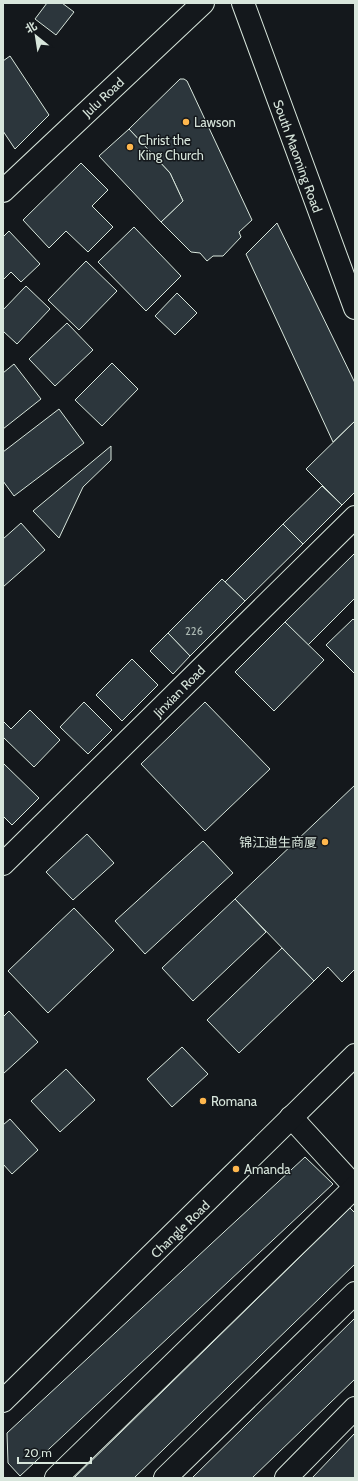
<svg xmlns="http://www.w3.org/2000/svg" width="358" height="1481" font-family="Cabin,'Noto Sans SC',sans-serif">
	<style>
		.building { fill: #2c363c; stroke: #d8e6dc }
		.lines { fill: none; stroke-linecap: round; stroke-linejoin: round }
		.minor-casing { stroke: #d8e6dc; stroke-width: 24 }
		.minor { stroke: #14181c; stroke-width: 22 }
		.poi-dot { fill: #ffb74d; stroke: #14181c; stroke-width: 1.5 }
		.labels { text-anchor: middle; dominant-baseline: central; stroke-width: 3; stroke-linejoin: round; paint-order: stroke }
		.number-label { font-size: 11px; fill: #adbab4 }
		.street-label { font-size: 13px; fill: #d8e6dc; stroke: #14181c }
		.poi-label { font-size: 13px; fill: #d8e6dc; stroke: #14181c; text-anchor: start }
	</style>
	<rect width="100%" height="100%" fill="#14181c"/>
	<g class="building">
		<path d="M47 3H62L74 12 56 35 35 19Z"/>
		<path d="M10 56 49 115 15 149 3 131V61Z"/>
		<path d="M180 79H184L187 81 252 220 239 232 241 237 223 256H213L207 261 200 253 191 252 161 222 183 201 170 173 129 129Z"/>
		<path d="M129 129 170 173 183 201 161 222 99 156Z"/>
		<path d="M81 163 108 190 92 206 113 227 88 252 66 231 49 248 23 220Z"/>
		<path d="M277 223 355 383V421L333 442 246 254Z"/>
		<path d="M134 227 181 276 146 311 98 262Z"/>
		<path d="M9 231 40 264 21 282 11 272 3 280V237Z"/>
		<path d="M86 261 117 291 79 330 48 300Z"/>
		<path d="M26 286 50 309 17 344 3 331V310Z"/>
		<path d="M177 293 197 313 175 335 155 316Z"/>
		<path d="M67 323 93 350 55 386 29 359Z"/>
		<path d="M112 363 138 389 102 426 75 400Z"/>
		<path d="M14 364 41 399 3 429V373Z"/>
		<path d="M59 409 84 443 14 496 3 481V452Z"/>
		<path d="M355 421V492L342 505 306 469Z"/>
		<path d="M111 446V460L83 487 59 538 33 511Z"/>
		<path d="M322 486 342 505 303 544 283 524Z"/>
		<path d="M21 523 45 550 3 587V539Z"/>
		<path d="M283 524 303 544 245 601 225 582Z"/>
		<path d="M355 553V598L308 645 285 622Z"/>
		<path d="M222 579 245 601 190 656 168 633Z"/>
		<path d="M353 619 355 621V674L326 645Z"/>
		<path d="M285 622 324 660 274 711 235 672Z"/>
		<path d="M168 633 190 656 173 674 150 651Z"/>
		<path d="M132 659 158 685 122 721 96 695Z"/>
		<path d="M84 702 112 730 88 754 60 727Z"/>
		<path d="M205 702 270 769 205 831 141 764Z"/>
		<path d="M30 710 60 740 34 767 3 737V721L11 729Z"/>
		<path d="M3 763 39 798 12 825 3 816Z"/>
		<path d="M355 785V969L342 982 328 967 314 981 235 899Z"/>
		<path d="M87 834 114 863 73 900 46 872Z"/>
		<path d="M203 841 233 873 145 954 115 921Z"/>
		<path d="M235 899 266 932 193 1001 162 968Z"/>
		<path d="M74 908 114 950 48 1013 8 971Z"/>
		<path d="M282 948 314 981 239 1053 207 1020Z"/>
		<path d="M9 1011 38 1042 3 1074V1017Z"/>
		<path d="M182 1047 208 1074 172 1107 147 1079Z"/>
		<path d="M66 1069 95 1100 60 1132 31 1101Z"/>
		<path d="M10 1119 38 1150 12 1174 3 1164V1125Z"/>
		<path d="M305 1157 333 1184 20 1476 8 1463 7 1433Z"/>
		<path d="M350 1208 355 1213V1264L134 1478H74Z"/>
		<path d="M355 1318V1379L252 1478H192Z"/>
		<path d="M355 1433V1478H312Z"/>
	</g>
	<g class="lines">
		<defs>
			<g id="minor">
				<path d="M243 3 355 308"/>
				<path d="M3 191 203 3"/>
				<path d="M3 864 355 517"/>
				<path d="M291 1117 355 1187"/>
				<path d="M3 1401 355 1055"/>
				<path d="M56 1478 355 1187"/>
				<path d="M165 1478 355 1293"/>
				<path d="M286 1478 355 1408"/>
			</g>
		</defs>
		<use href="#minor" class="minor-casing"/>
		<use href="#minor" class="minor"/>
	</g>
	<g class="poi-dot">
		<circle cx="186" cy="122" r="4"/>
		<circle cx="130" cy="147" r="4"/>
		<circle cx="325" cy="842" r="4"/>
		<circle cx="203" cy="1101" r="4"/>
		<circle cx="236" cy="1169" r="4"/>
	</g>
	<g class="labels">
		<g class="number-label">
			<text x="194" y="631">226</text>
		</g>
		<g class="street-label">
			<text transform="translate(103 97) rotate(-43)">Julu Road</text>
			<text transform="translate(298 156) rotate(70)">South Maoming Road</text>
			<text transform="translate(179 691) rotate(-45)">Jinxian Road</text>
			<text transform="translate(180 1229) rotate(-44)">Changle Road</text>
		</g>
		<g class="poi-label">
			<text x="194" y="122">Lawson</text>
			<text x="138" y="140">Christ the<tspan x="138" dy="15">King Church</tspan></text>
			<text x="317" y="842" text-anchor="end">锦江迪生商厦</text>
			<text x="211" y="1101">Romana</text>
			<text x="244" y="1169">Amanda</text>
		</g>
	</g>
	<rect width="358" height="1481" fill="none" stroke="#d8e6dc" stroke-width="8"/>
	<g transform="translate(36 36) rotate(330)" stroke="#14181c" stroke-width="3" paint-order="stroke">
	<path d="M0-3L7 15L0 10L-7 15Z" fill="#d8e6dc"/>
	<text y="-6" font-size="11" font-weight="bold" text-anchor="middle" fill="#d8e6dc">北</text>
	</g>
	<path d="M18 1457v6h73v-6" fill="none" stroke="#d8e6dc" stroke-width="2"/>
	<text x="24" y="1457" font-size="12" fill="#d8e6dc" stroke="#14181c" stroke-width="3" paint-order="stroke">20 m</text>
</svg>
